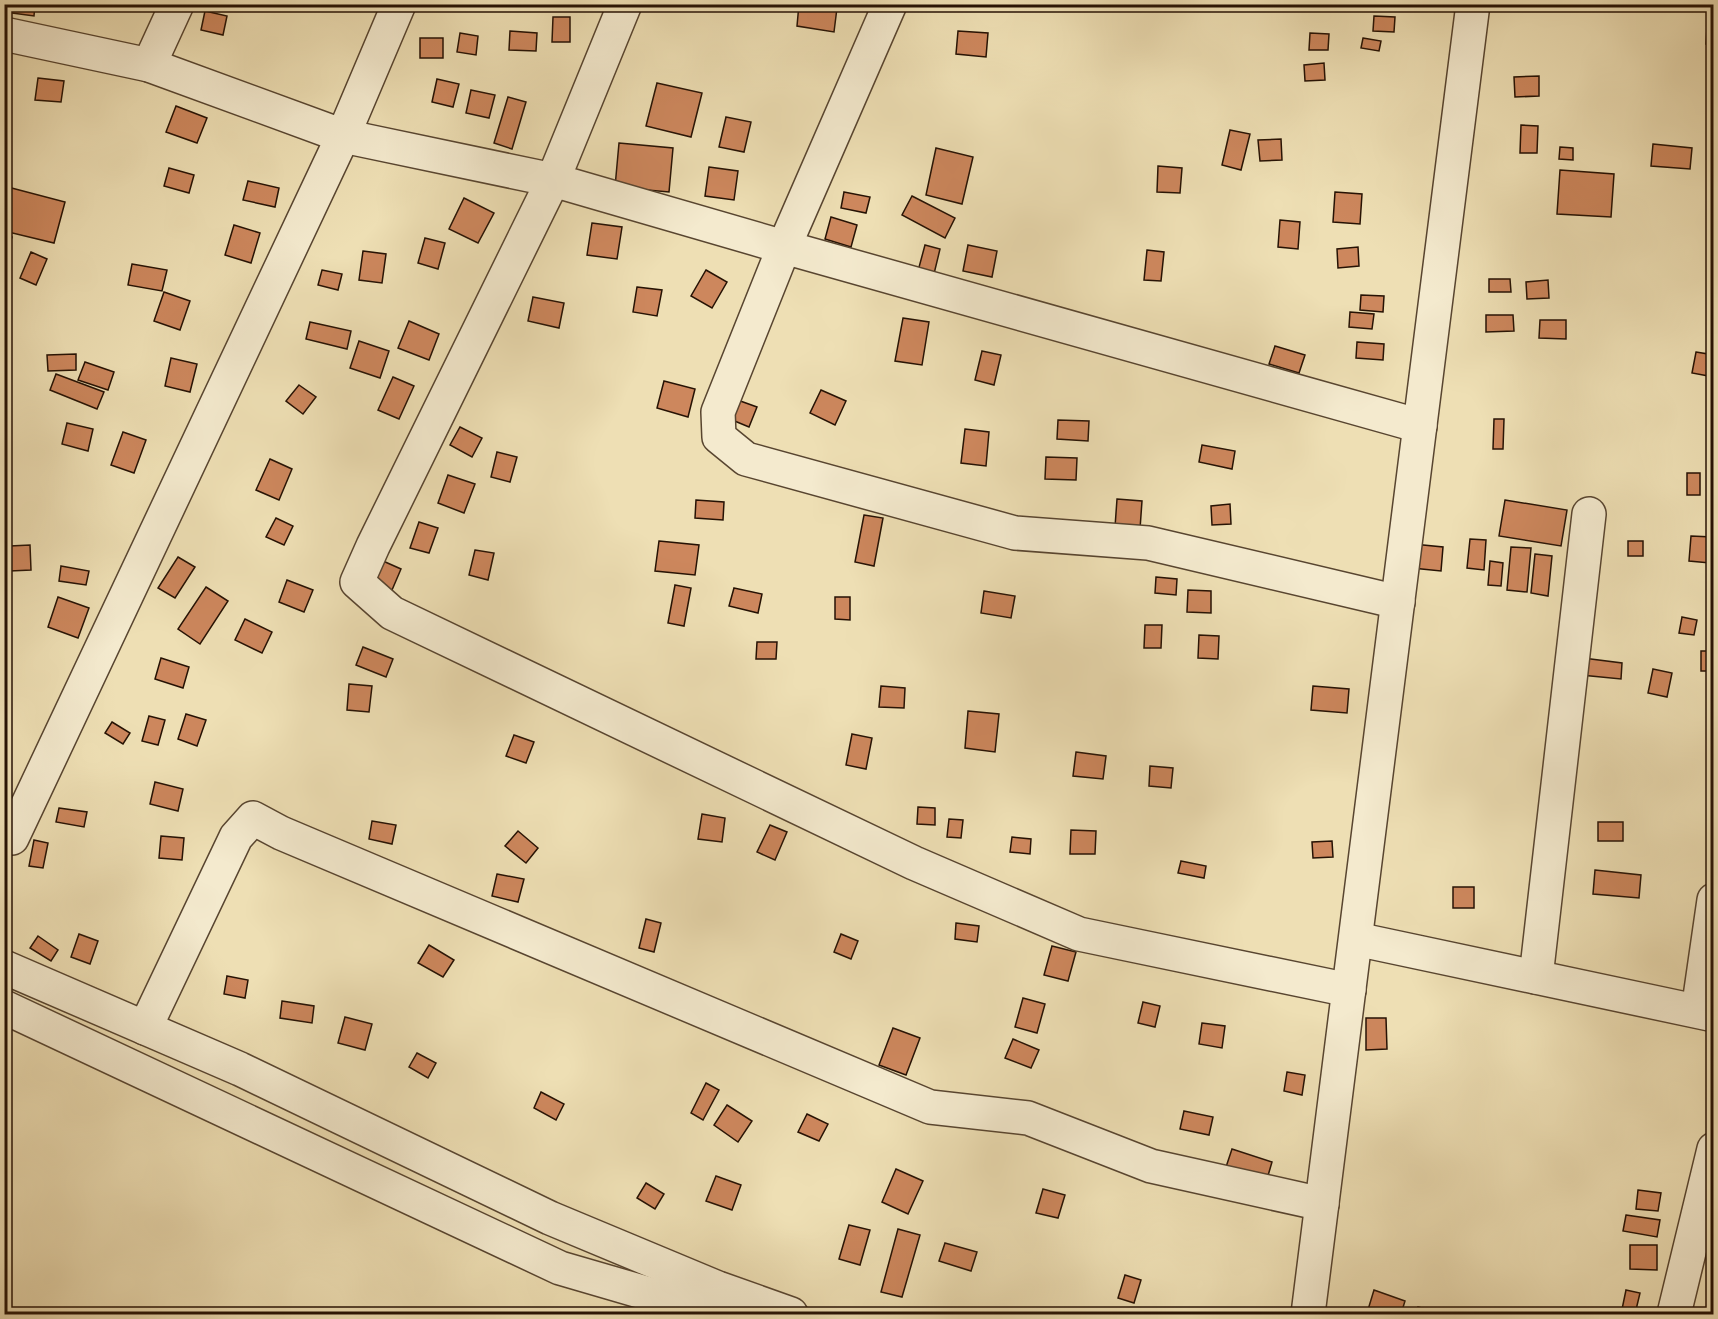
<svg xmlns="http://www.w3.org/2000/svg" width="1718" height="1319" font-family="Cardo,serif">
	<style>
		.building { fill: #cd875d; stroke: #261204; stroke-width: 1.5 }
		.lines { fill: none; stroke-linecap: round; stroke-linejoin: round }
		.street-casing { stroke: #584530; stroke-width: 36 }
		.street { stroke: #f4eace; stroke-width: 33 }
	</style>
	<rect width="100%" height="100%" fill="#eedfb4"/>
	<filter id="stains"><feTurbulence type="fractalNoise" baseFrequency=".00333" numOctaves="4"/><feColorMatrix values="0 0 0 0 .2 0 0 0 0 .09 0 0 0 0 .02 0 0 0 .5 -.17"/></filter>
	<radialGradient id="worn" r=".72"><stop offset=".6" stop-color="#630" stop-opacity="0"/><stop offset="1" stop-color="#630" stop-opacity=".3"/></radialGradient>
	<g class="building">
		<path d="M6 4H35L34 16 5 12Z"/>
		<path d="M799 4 837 8 834 32 797 26Z"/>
		<path d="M205 11 227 16 223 35 201 30Z"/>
		<path d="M1374 16 1395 17 1394 32 1373 31Z"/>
		<path d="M553 17H570V42H552Z"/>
		<path d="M1707 27 1714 28V44H1706Z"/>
		<path d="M510 31 537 33 536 51 509 50Z"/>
		<path d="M958 31 988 33 986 57 956 54Z"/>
		<path d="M460 33 478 36 476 55 457 52Z"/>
		<path d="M1310 33 1329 34 1328 50H1309Z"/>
		<rect x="420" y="38" width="23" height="20"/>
		<path d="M1363 38 1381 41 1379 51 1361 48Z"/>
		<path d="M1324 63 1325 80 1305 81 1304 65Z"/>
		<path d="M1539 76V96L1515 97 1514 77Z"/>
		<path d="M38 78 64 81 61 102 35 100Z"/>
		<path d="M437 79 459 84 453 107 432 102Z"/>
		<path d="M657 83 702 93 691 137 646 126Z"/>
		<path d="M471 90 495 95 489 118 466 113Z"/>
		<path d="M508 97 526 102 512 149 494 143Z"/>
		<path d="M176 106 207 118 197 143 166 132Z"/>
		<path d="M726 117 751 122 744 152 719 147Z"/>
		<path d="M1521 125 1538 126 1537 153H1520Z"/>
		<path d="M1230 130 1250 134 1241 170 1222 165Z"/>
		<path d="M1281 139 1282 160 1260 161 1258 140Z"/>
		<path d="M619 143 673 148 669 192 615 187Z"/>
		<path d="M1653 144 1692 148 1690 169 1651 166Z"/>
		<path d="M1560 147 1573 148V160L1559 159Z"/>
		<path d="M936 148 973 157 962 204 926 195Z"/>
		<path d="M1158 166 1182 168 1180 193 1157 192Z"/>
		<path d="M709 167 738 171 734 200 705 196Z"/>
		<path d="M169 168 194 175 189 193 164 186Z"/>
		<path d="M1560 170 1614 174 1611 217 1557 214Z"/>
		<path d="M248 181 279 188 275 207 243 200Z"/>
		<path d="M4 186 65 202 54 243 4 231Z"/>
		<path d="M844 192 870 197 866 213 841 208Z"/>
		<path d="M1335 192 1362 194 1360 224 1333 222Z"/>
		<path d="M912 196 955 218 945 238 902 215Z"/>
		<path d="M464 198 494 213 478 243 449 229Z"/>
		<path d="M831 217 857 225 851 247 825 239Z"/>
		<path d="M1280 220 1300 222 1298 249 1278 247Z"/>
		<path d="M592 223 622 227 617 259 587 255Z"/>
		<path d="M234 225 260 233 251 263 225 255Z"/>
		<path d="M4 235 12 237 4 263Z"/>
		<path d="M425 238 445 243 438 269 418 263Z"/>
		<path d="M925 245 940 249 934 274 918 271Z"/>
		<path d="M968 245 997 251 992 277 963 271Z"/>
		<path d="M1358 247 1359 266 1338 268 1337 249Z"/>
		<path d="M1147 250 1164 252 1161 281 1144 280Z"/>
		<path d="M363 251 386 254 382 283 359 280Z"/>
		<path d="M31 252 47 259 36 285 20 278Z"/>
		<path d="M132 264 167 270 162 291 128 285Z"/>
		<path d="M322 270 342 274 338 290 318 285Z"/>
		<path d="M706 270 727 282 712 308 691 296Z"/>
		<path d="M1489 279H1510L1511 292H1489Z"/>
		<path d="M1548 280 1549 298 1527 299 1526 282Z"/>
		<path d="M637 287 662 290 657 316 633 312Z"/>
		<path d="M164 292 190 301 180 330 154 321Z"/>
		<path d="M1361 295 1384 296 1383 312 1360 310Z"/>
		<path d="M533 297 564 303 559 328 528 321Z"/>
		<path d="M1350 312 1374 314 1372 329 1349 327Z"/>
		<path d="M1486 315H1513L1514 331 1486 332Z"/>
		<path d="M903 318 929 322 922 365 895 361Z"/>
		<path d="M1540 320H1566V339L1539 338Z"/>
		<path d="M409 321 439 334 429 360 398 348Z"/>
		<path d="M310 322 351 331 347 349 306 339Z"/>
		<path d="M359 341 389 351 380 378 350 368Z"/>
		<path d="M1357 342 1384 344 1383 360 1356 358Z"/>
		<path d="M1275 346 1305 355 1299 373 1269 364Z"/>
		<path d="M982 351 1001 355 994 385 975 380Z"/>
		<path d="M1696 352 1714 355V377L1692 373Z"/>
		<path d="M76 354V370L48 371 47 355Z"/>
		<path d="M171 358 197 364 190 392 165 386Z"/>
		<path d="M85 362 114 372 108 390 78 380Z"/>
		<path d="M56 374 104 392 97 409 50 390Z"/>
		<path d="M393 377 414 386 399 419 378 410Z"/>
		<path d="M664 381 695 389 688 417 657 408Z"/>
		<path d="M299 385 316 397 303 414 286 401Z"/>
		<path d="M821 390 846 401 835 425 810 413Z"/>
		<path d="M732 398 757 407 749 427 725 417Z"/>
		<path d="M1494 419H1504L1503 449H1493Z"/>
		<path d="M1058 420 1089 421 1088 441 1057 439Z"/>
		<path d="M67 423 93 429 88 451 62 444Z"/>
		<path d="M460 427 482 438 472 457 450 445Z"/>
		<path d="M965 429 989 432 986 466 961 463Z"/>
		<path d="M123 432 146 440 134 473 111 465Z"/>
		<path d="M1202 445 1235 451 1232 469 1199 462Z"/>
		<path d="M497 452 517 457 510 482 491 477Z"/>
		<path d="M1046 457 1077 458 1076 480 1045 479Z"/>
		<path d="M270 459 292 469 279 500 256 490Z"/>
		<rect x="1687" y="473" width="13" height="22"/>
		<path d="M448 475 475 484 464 513 438 503Z"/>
		<path d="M1117 499 1142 501 1140 529 1115 527Z"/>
		<path d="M696 500 724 502 723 520 695 518Z"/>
		<path d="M1505 500 1567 510 1561 546 1499 536Z"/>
		<path d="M1230 504 1231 524 1212 525 1211 506Z"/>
		<path d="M864 515 883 518 874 566 855 562Z"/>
		<path d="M276 518 293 526 284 545 266 537Z"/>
		<path d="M419 522 438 528 429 553 410 548Z"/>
		<path d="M1691 536 1712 537 1710 563 1689 561Z"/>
		<path d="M1470 539 1486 540 1484 570 1467 568Z"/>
		<path d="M659 541 699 545 695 575 655 571Z"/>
		<rect x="1628" y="541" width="15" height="15"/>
		<path d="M1413 544 1443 547 1441 571 1412 568Z"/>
		<path d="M30 545 31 570 10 571V546Z"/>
		<path d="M1511 547 1531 548 1527 592 1507 590Z"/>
		<path d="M475 550 494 553 488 580 469 575Z"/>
		<path d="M1535 554 1552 556 1548 596 1531 593Z"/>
		<path d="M178 557 195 567 175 598 158 588Z"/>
		<path d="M383 561 401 569 392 590 374 582Z"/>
		<path d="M1490 561 1503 563 1501 586 1488 585Z"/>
		<path d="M61 566 89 571 86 585 59 581Z"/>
		<path d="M1156 577 1177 579 1176 595 1155 593Z"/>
		<path d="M287 580 313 590 304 612 279 602Z"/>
		<path d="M675 585 691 588 684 626 668 623Z"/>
		<path d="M206 587 228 601 200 644 178 629Z"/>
		<path d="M734 588 762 594 758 613 729 606Z"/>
		<path d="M1188 590 1211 591V613L1187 612Z"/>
		<path d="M984 591 1015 596 1011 618 981 613Z"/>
		<path d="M58 597 89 608 78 638 48 627Z"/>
		<path d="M835 597H850V620L835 619Z"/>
		<path d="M1682 617 1697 620 1694 635 1679 633Z"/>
		<path d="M245 619 272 632 262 653 235 640Z"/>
		<path d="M1145 625H1162L1161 648H1144Z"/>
		<path d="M1199 635 1219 636 1218 659 1198 658Z"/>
		<path d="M757 642H777L776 659H756Z"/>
		<path d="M363 647 393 659 386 677 356 665Z"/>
		<rect x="1701" y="651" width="13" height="20"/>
		<path d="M161 658 189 667 183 688 155 679Z"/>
		<path d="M1583 658 1622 663 1621 679 1581 675Z"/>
		<path d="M1653 669 1672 673 1667 697 1648 693Z"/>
		<path d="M349 684 372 686 369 712 347 710Z"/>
		<path d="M881 686 905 688 904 708 879 707Z"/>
		<path d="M1313 686 1349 689 1347 713 1311 710Z"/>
		<path d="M968 711 999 714 995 752 965 748Z"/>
		<path d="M186 714 206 720 197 746 178 739Z"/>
		<path d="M149 716 165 720 158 745 142 741Z"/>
		<path d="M112 722 130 733 123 744 105 733Z"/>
		<path d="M852 734 872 738 866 769 846 765Z"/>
		<path d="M514 735 534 742 526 763 506 756Z"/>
		<path d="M1076 752 1106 756 1103 779 1073 776Z"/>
		<path d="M1150 766 1173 768 1171 788 1149 786Z"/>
		<path d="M155 782 183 789 178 811 150 804Z"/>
		<path d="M918 807 935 808V825L917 824Z"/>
		<path d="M59 808 87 812 84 827 56 822Z"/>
		<path d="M702 814 725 818 722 842 698 839Z"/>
		<path d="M949 819 963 820 961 838 947 837Z"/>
		<path d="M372 821 396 825 392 844 369 839Z"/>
		<rect x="1598" y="822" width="25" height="19"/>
		<path d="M770 825 787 832 775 860 757 852Z"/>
		<path d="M1071 830 1096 831 1095 854H1070Z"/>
		<path d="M518 831 538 848 526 863 505 846Z"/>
		<path d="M161 836 184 838 182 860 159 858Z"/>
		<path d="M1012 837 1031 839 1030 854 1010 852Z"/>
		<path d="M34 840 48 843 43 868 29 866Z"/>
		<path d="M1332 841 1333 857 1313 858 1312 842Z"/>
		<path d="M1181 861 1206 866 1204 878 1178 873Z"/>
		<path d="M1595 870 1641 875 1639 898 1593 894Z"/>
		<path d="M497 874 524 879 518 902 492 896Z"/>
		<rect x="1453" y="887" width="21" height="21"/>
		<path d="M646 919 661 923 654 952 639 948Z"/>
		<path d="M956 923 979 926 977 942 955 939Z"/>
		<path d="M79 934 98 941 90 964 71 957Z"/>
		<path d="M841 934 858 941 851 959 834 952Z"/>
		<path d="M38 936 58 950 51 961 30 948Z"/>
		<path d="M429 945 454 960 443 977 418 963Z"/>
		<path d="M1052 946 1076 952 1068 981 1044 975Z"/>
		<path d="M227 976 248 980 245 998 224 994Z"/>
		<path d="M1023 998 1045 1004 1037 1033 1015 1027Z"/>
		<path d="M282 1001 314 1006 312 1023 280 1018Z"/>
		<path d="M1143 1002 1160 1006 1155 1027 1138 1023Z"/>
		<path d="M345 1017 372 1024 365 1050 338 1043Z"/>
		<path d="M1366 1018H1386L1387 1049 1366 1050Z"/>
		<path d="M1202 1023 1225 1026 1222 1048 1199 1044Z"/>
		<path d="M893 1028 920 1038 906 1075 879 1065Z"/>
		<path d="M1013 1039 1039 1050 1031 1068 1005 1058Z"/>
		<path d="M417 1053 436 1063 428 1078 409 1067Z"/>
		<path d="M1287 1072 1305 1075 1302 1095 1284 1091Z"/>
		<path d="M706 1083 719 1090 703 1120 691 1113Z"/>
		<path d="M541 1092 564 1104 556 1120 534 1108Z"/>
		<path d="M727 1105 752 1121 738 1142 714 1125Z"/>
		<path d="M1184 1111 1213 1117 1209 1135 1180 1129Z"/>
		<path d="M807 1114 828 1124 819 1141 798 1132Z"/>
		<path d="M1232 1149 1272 1162 1267 1179 1226 1167Z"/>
		<path d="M896 1169 923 1181 908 1214 882 1202Z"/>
		<path d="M716 1176 741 1185 732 1210 706 1201Z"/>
		<path d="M646 1183 664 1194 655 1209 637 1198Z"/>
		<path d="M1043 1189 1065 1195 1058 1218 1036 1213Z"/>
		<path d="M1638 1190 1661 1193 1658 1211 1636 1209Z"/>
		<path d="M1626 1215 1660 1220 1657 1237 1623 1231Z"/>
		<path d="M849 1225 870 1230 860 1265 839 1259Z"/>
		<path d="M898 1229 920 1235 902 1297 881 1292Z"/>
		<rect x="1710" y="1242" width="4" height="18"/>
		<path d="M945 1243 977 1252 971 1271 939 1261Z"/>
		<path d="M1630 1245H1657V1270L1630 1269Z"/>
		<path d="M1125 1275 1141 1280 1134 1303 1118 1298Z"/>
		<path d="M1374 1290 1405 1301 1401 1314 1367 1313Z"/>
		<path d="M1626 1290 1640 1293 1635 1314H1621Z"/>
		<path d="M1418 1307 1446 1314H1415Z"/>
	</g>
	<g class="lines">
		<defs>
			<g id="street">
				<path d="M625 4 553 180 373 546 357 582 392 613 914 863 1079 934 1349 990"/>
				<path d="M890 4 784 247 718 412 719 437 746 459 1015 533 1148 543 1398 602"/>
				<path d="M4 34 149 65 343 136 553 180 784 247 1420 426"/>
				<path d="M149 65 177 4"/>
				<path d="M12 838 343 136 399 4"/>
				<path d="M1356 939 1714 1015"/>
				<path d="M4 967 240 1069 550 1218 718 1288 791 1314"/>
				<path d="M1536 977 1589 514"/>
				<path d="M4 1007 560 1268 718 1314"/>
				<path d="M1698 1011 1714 900"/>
				<path d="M145 1028 236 837 253 818 281 833 930 1107 1028 1118 1151 1166 1322 1204"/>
				<path d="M1308 1314 1473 4"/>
				<path d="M1674 1314 1714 1149"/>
			</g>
		</defs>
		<use href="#street" class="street-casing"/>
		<use href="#street" class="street"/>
	</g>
	<rect width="1718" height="1319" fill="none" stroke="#eedfb4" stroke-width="24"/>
	<rect x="6" y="6" width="1706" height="1307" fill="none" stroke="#261204" stroke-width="3"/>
	<rect x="12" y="12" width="1694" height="1295" fill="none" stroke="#261204" stroke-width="1.5"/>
	<rect width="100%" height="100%" filter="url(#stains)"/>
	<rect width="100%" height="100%" fill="url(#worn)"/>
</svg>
